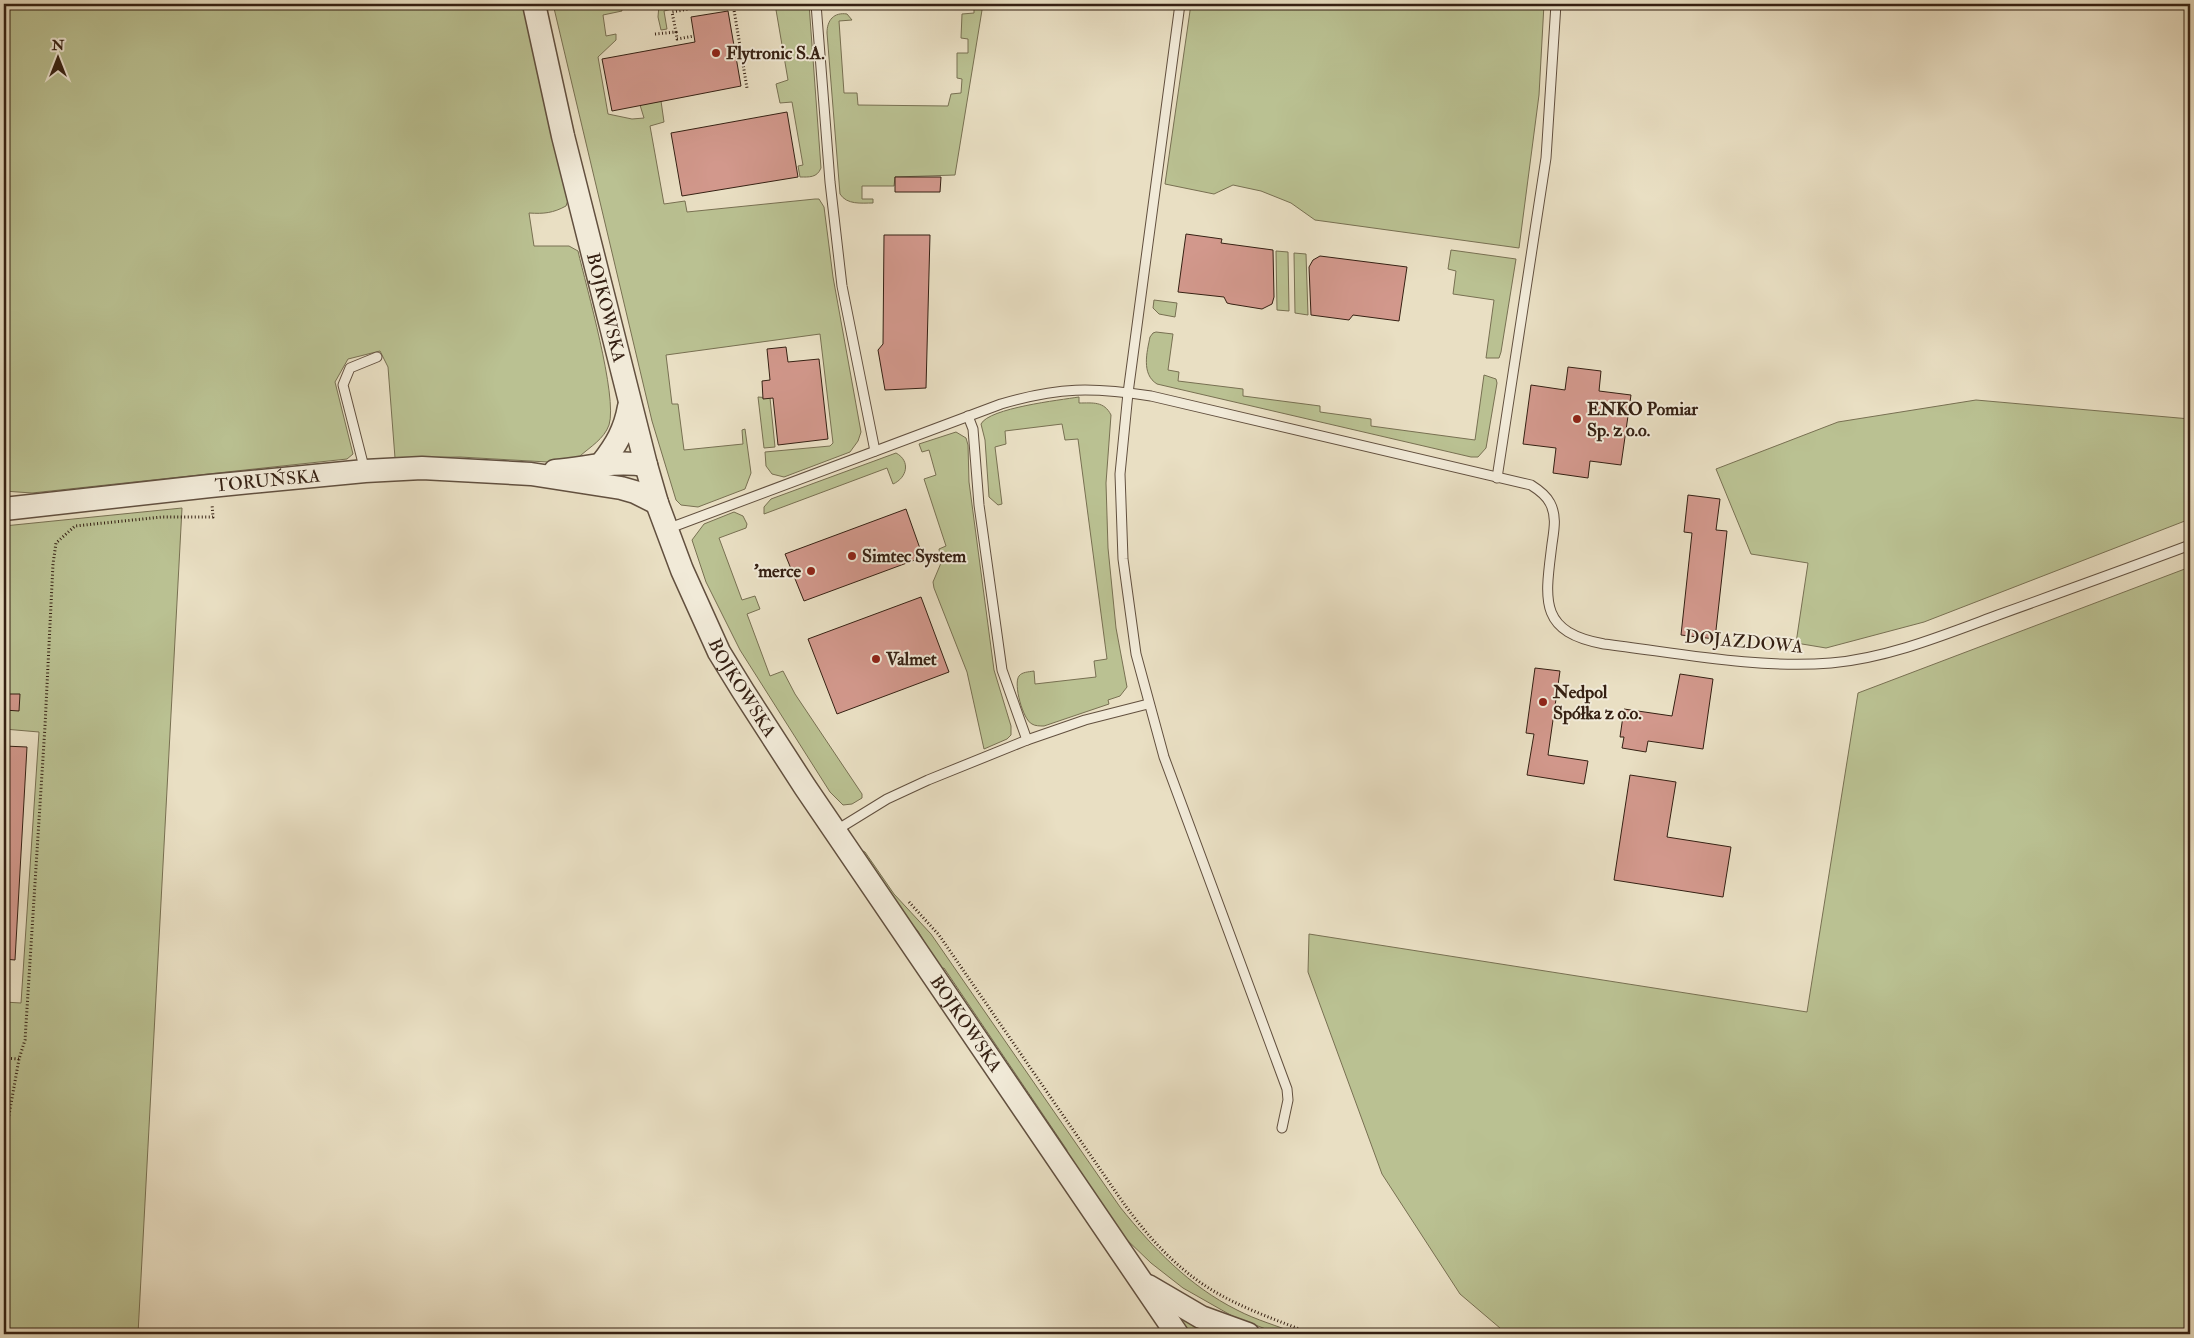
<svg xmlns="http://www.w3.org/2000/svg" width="2194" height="1338" font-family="'IM FELL Double Pica',serif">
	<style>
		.green { fill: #bac192; stroke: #787052 }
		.building { fill: #d2988c; stroke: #352013 }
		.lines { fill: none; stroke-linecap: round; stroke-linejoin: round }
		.service-casing { stroke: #62503f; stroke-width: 11 }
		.tertiary-casing { stroke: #62503f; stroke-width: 25 }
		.path { stroke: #352013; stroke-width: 3; stroke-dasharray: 1 2.5; stroke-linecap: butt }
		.service { stroke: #f1ead8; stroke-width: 9 }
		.tertiary { stroke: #f1ead8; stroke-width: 22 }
		.poi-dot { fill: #8f2418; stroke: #f1ead8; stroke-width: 2 }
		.labels { text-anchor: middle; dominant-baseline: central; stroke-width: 4; stroke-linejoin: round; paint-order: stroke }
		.poi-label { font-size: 18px; font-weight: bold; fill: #352013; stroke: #f1ead8; text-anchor: start }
		.street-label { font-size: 18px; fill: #352013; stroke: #f1ead8 }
	</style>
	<rect width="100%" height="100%" fill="#e9dfc3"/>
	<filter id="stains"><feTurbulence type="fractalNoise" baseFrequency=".004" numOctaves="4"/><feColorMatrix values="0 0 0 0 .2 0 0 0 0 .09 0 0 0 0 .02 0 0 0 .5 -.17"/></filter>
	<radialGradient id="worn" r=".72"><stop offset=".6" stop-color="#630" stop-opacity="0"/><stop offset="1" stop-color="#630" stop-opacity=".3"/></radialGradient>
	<g class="green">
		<path d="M4 4H523L568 200 566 206C553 213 544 214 529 213L534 246H569L578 251C586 286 618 397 609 425 604 439 590 447 580 456L582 460 565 463 460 457 395 458 388 367 380 351 348 359 335 382 353 454 347 459 32 493 4 491Z"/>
		<path d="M553 4H621L622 11 603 15 606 36 616 34V40L598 57 608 114 632 119 644 118 640 105 661 101 664 122 650 126 664 204 685 201 687 212 815 199H819L824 207 833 277 861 432 858 441 850 452 784 477 772 474 766 466 765 452 830 446 833 443 820 334 666 355 672 404H678L684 450 743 444 742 430 745 429 751 473 745 489 698 507 681 505 676 500 652 421Z"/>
		<path d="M659 4H671L672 9 664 11 667 29 661 30 658 17Z"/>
		<path d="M775 4H809L821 168C817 178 809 177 800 177L798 166 803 165 792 102 780 103 776 84 788 80Z"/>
		<path d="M974 4H983L955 175 895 177 894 186H862V199H873V203C861 203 847 205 840 194L827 33C827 20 834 12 847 14L852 20 839 21 844 93H857L858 105 948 106 951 94 961 93 962 79 957 78V53H968V39L961 38 962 14 974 13Z"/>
		<path d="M1191 4H1544L1539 95 1519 248 1315 220 1291 203 1261 191 1233 185 1214 194 1165 184Z"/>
		<path d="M1451 250 1516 259 1501 352 1499 358H1486L1494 300 1453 294 1456 271 1448 269Z"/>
		<path d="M1276 251 1288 252 1289 311 1277 310Z"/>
		<path d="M1294 253 1306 254 1308 315 1295 313Z"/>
		<path d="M1154 300 1177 303 1175 317 1159 314 1153 308Z"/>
		<path d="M1156 332 1173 334 1168 370 1179 372 1178 381 1243 389V396L1320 406V412L1371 419V426L1475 440 1484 375 1496 379 1497 383 1486 448 1478 457H1471L1157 384C1141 374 1147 352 1150 337L1153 333Z"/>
		<path d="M758 397 770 398 775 447 764 448Z"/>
		<path d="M1079 397V403C1093 403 1104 401 1111 415L1106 483 1108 548 1116 628 1127 687 1120 696 1108 700 1109 704 1044 726C1040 726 1035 726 1032 724 1023 720 1013 684 1019 676 1022 672 1028 672 1034 671L1035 684 1096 677 1094 661 1107 659 1078 439 1065 440 1062 424 1005 431 1006 444 995 447 1002 504 998 505 989 497 985 440 981 424C989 408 1060 400 1079 397Z"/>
		<path d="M1976 400 2190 419V519L1924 622 1826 648 1796 643 1808 563 1751 554 1716 469 1838 422Z"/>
		<path d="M956 432 966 438 968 445 969 482 994 670 1011 726V735L1007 739 984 749 967 672 934 588 933 582 941 563 939 549 946 546 924 479 936 475 929 450 922 452 919 444Z"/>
		<path d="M896 453C911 461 907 478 893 484L887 468 764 514V507L771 499Z"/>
		<path d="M182 508 138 1334H4V1002L21 1003 39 732 4 729V526Z"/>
		<path d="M734 512 743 516 747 524 746 528 719 538 742 600 755 596 760 609 747 614 770 676 783 671 795 694 862 794V798L852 804 843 805 830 792 740 650 706 582 692 540 704 524Z"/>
		<path d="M2190 567V1334H1507L1460 1294 1382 1174 1308 972 1309 934 1807 1012 1858 693Z"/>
		<path d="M861 850 865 852 894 894 931 934 1120 1207C1153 1248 1189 1286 1237 1310 1256 1320 1278 1326 1298 1334H1279L1234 1317 1183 1288 1151 1263 1125 1238 1066 1154 1067 1150 944 968 940 969 918 931 902 914Z"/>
		<path d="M1171 1304 1226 1334H1187Z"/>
	</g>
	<g class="building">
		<path d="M728 11 741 86 612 111 602 59 695 42 691 17Z"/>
		<path d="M787 112 798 177 682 196 671 133Z"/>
		<path d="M895 177H941L940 192H895Z"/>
		<path d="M1186 234 1222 239 1221 243 1273 250 1274 297 1272 304 1262 309 1231 304 1227 303 1224 297 1178 292Z"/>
		<path d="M884 235H930L926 388 885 390 878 350 883 344Z"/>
		<path d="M1320 256 1407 267 1399 321 1353 315 1349 320 1311 315 1309 267 1313 260Z"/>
		<path d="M786 347 788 362 819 359 828 439 778 445 773 398 763 399 762 381 770 380 767 349Z"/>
		<path d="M1568 367 1601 371 1599 391 1631 395 1621 465 1590 461 1588 478 1553 473 1556 448 1523 444 1531 385 1565 390Z"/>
		<path d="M1688 495 1720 499 1716 530 1727 531 1715 639 1681 635 1692 533 1684 532Z"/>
		<path d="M906 509 923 557 804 601 785 554Z"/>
		<path d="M921 597 949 672 837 714 808 639Z"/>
		<path d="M1535 668 1560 671 1548 755 1588 761 1584 784 1527 775 1534 734 1526 733Z"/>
		<path d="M1680 674 1713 679 1703 749 1648 741 1646 752 1622 748 1624 737H1620L1624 709 1672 716Z"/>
		<path d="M4 694H20L19 711 4 710Z"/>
		<path d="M4 746 27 747 15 960 4 959Z"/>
		<path d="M1630 775 1676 782 1667 837 1731 847 1723 897 1614 880Z"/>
	</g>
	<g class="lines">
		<defs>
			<g id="service">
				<path d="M816 4 830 182 842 286 875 451"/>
				<path d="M1180 4 1128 393 1120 474 1123 559 1136 654 1164 757 1287 1089 1288 1100 1282 1128"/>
				<path d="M968 416 973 429 979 505 1002 670 1027 740"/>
				<path d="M365 471 343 385 350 368 377 357"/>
				<path d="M1497 478 1546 158 1556 4"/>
				<path d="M667 529 1001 404C1059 387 1092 387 1151 396L1531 485C1539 490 1546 495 1550 503 1557 516 1554 530 1552 544 1545 600 1538 632 1604 644 1678 653 1757 669 1831 663 1888 658 1944 635 1998 615 2062 592 2126 569 2190 545"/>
				<path d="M835 831 887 799 928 780 1027 740 1085 720 1148 704"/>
			</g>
			<g id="tertiary">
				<path id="s1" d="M534 4 563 136 646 465 657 503 682 570 719 652 743 691 805 787 1177 1334"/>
				<path d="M602 463C616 445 625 430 629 407"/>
				<path d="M555 471C589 468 611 460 646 465"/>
				<path id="s2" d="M4 509 210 486 365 471 422 468 531 474 621 488 635 492 657 503"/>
				<path d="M1148 1286 1201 1317 1248 1334"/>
			</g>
		</defs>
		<use href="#service" class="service-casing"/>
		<use href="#tertiary" class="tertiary-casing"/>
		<g class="path">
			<path d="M733 4 747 88"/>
			<path d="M676 32 677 39 694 36"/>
			<path d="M655 34 676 32 672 12 716 4"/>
			<path d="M909 902 939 935 1122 1201C1145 1233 1171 1263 1204 1285 1237 1307 1277 1320 1312 1334"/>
			<path d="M4 1058 19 1059"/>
			<path d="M4 1143 19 1059 25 1040 45 726 53 564 56 543 75 526 162 517H213L212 504"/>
		</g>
		<use href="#service" class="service"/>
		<use href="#tertiary" class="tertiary"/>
	</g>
	<g class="poi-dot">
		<circle cx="716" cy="53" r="5"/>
		<circle cx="1577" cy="419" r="5"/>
		<circle cx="852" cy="556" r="5"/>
		<circle cx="811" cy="571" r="5"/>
		<circle cx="876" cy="659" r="5"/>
		<circle cx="1543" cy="702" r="5"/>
	</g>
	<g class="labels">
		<g class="poi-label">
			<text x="726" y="53">Flytronic S.A.</text>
			<text x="1587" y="409">ENKO Pomiar<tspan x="1587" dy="21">Sp. z o.o.</tspan></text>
			<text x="862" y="556">Simtec System</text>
			<text x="801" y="571" text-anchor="end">'merce</text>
			<text x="886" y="659">Valmet</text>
			<text x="1553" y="692">Nedpol<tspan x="1553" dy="21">Spółka z o.o.</tspan></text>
		</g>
		<g class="street-label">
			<text stroke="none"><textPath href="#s1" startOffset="312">BOJKOWSKA</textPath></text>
			<text stroke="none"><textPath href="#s2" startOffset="265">TORUŃSKA</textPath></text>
			<text transform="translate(1744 642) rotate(5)">DOJAZDOWA</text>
			<text stroke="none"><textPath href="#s1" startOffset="718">BOJKOWSKA</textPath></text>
			<text stroke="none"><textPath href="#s1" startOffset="1122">BOJKOWSKA</textPath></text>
		</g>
	</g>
	<rect width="2194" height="1338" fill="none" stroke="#e9dfc3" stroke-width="20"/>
	<rect x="5" y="5" width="2184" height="1328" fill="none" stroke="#352013" stroke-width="2.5"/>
	<rect x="10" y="10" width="2174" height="1318" fill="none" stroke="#352013"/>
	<g transform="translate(58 58)" stroke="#f1ead8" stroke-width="4" paint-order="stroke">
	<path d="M0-4L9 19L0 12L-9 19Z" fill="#352013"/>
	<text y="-8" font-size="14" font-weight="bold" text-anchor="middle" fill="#352013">N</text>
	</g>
	<rect width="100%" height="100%" filter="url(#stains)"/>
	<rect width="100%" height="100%" fill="url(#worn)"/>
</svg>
